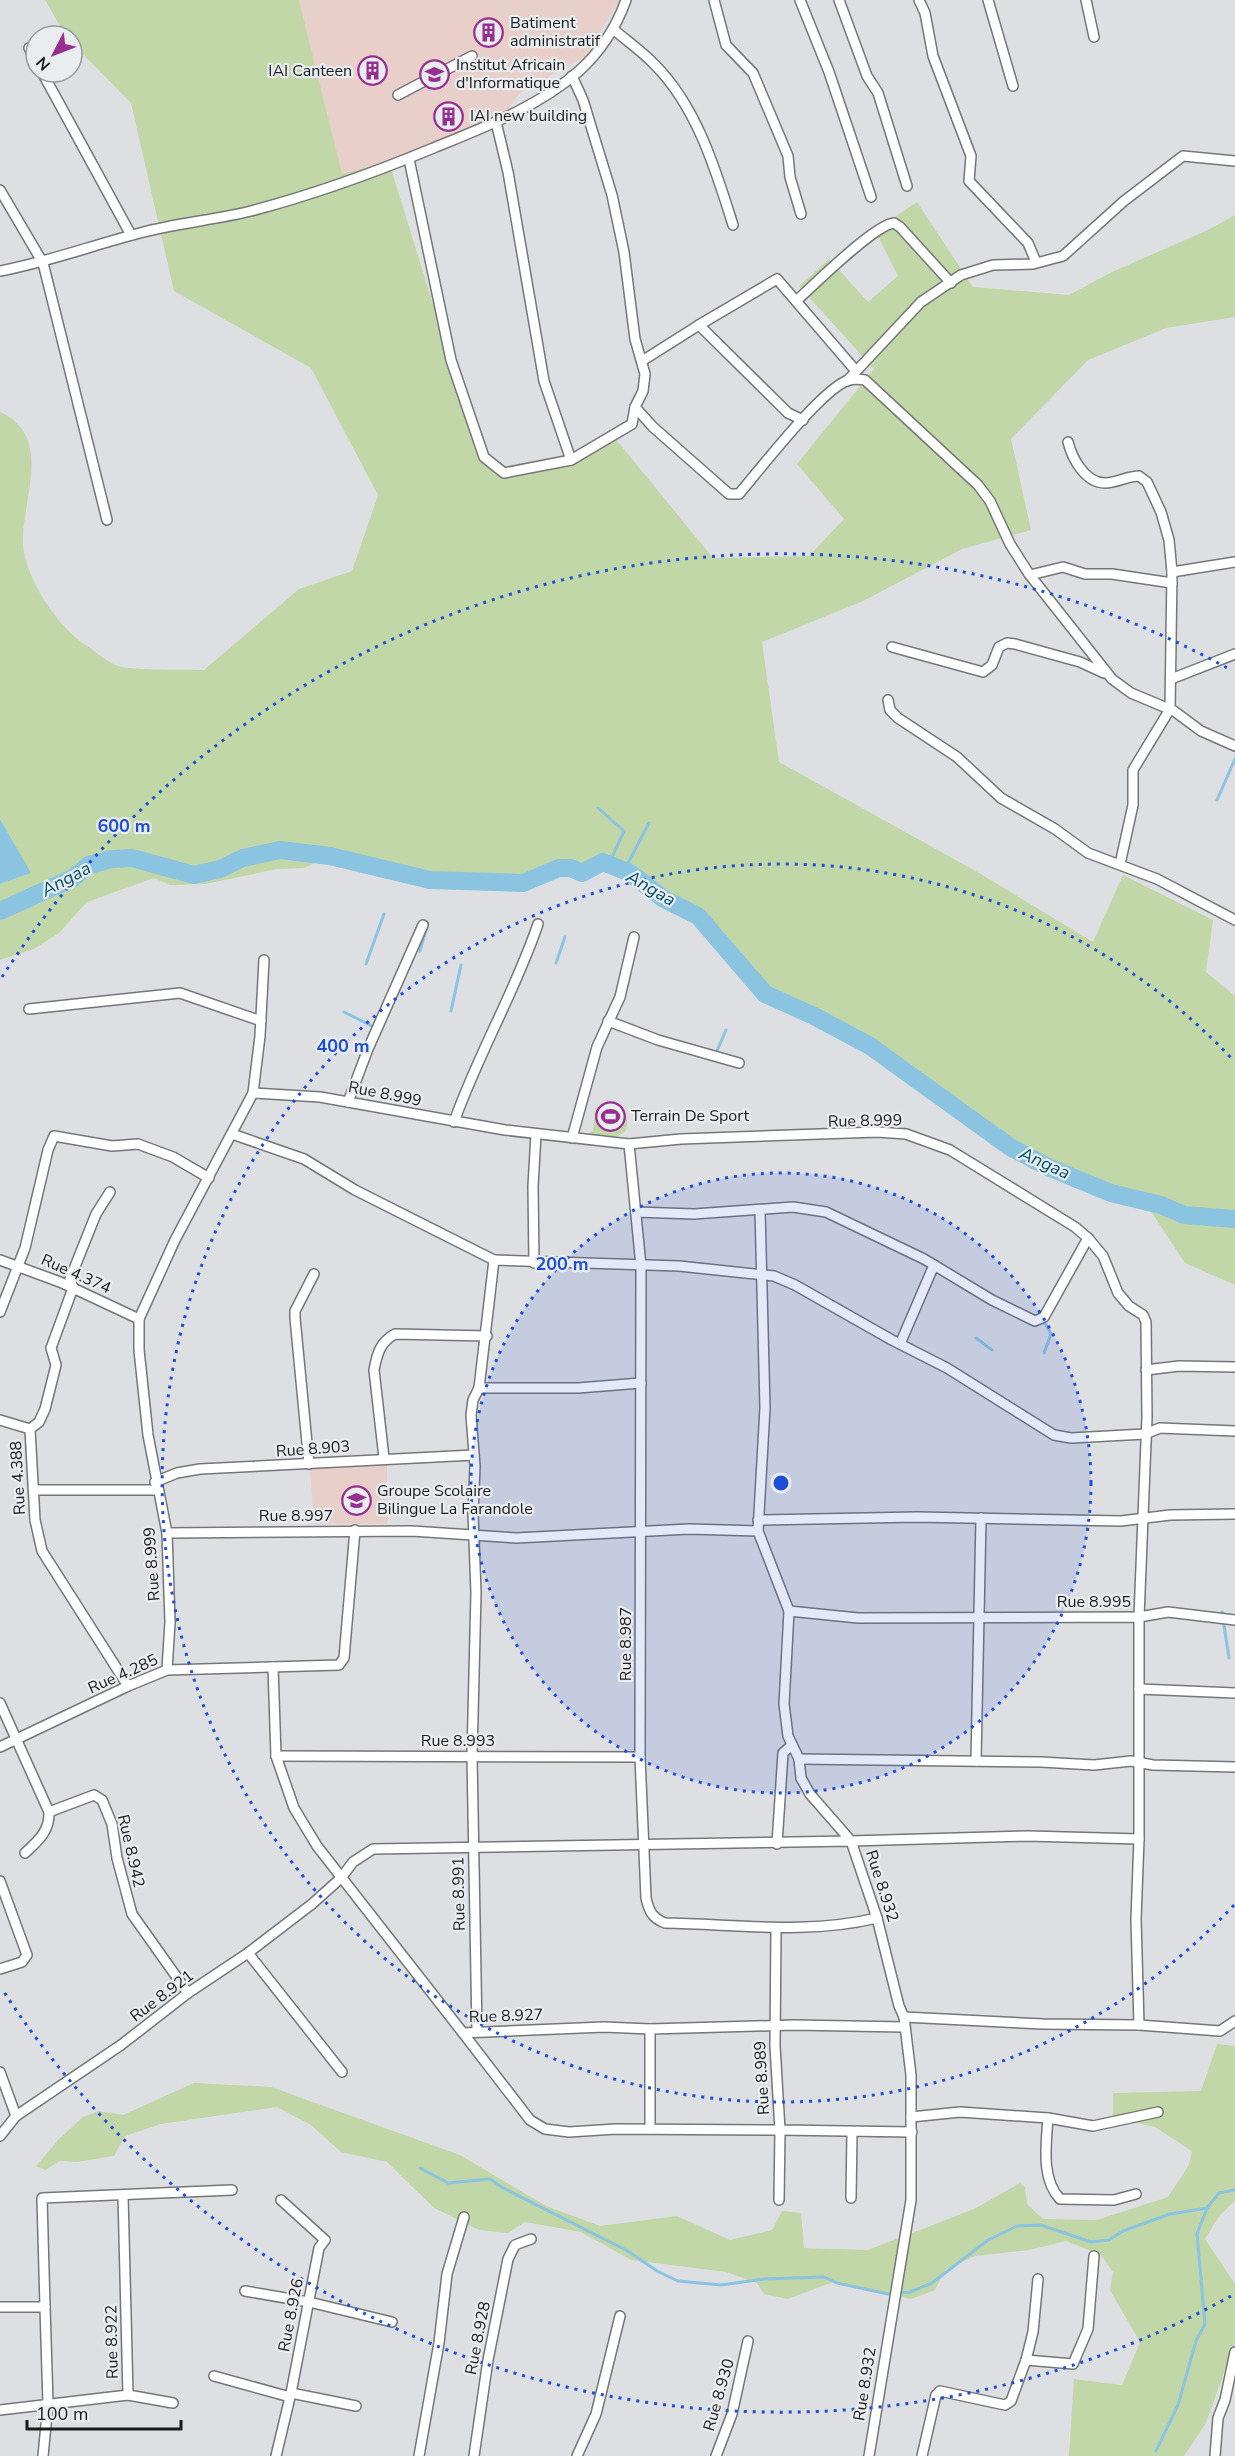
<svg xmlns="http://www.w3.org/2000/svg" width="1235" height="2456" font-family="'Nunito Sans',sans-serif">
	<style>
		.education { fill: #e8cfc9 }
		.green { fill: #c2d7a7 }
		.water { fill: #8ac4e1 }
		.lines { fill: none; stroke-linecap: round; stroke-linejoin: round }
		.stream { stroke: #8ac4e1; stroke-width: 3 }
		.river { stroke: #8ac4e1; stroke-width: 18 }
		.street-casing { stroke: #747778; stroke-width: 12 }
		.street { stroke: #fff; stroke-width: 9 }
		.ring { fill: none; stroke: #1d4ed8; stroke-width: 3; stroke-dasharray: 3 6 }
		.labels { text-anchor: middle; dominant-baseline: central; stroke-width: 4.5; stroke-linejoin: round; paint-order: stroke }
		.poi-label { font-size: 16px; fill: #1a1b1c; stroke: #eaedef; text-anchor: start }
		.street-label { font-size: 16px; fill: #1a1b1c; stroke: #eaedef }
		.water-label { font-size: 18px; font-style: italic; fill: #00506d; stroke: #eaedef }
		.centre { fill: #1d4ed8; stroke: #eaedef; stroke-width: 3 }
		.ring-label { font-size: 18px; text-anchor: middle; font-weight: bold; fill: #1d4ed8; stroke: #eaedef; stroke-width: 4.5; stroke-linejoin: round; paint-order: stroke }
	</style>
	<rect width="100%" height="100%" fill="#dddfe2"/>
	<g class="education">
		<path d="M299 0H620L585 56 520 93 503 116 389 162 342 175Z"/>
		<path d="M387 1461V1524H314L310 1467Z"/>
	</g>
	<g class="green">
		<path d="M45 0H299L342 174 389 162 470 424 505 479 614 437 713 558 809 556 844 519 797 464 874 369 799 286 829 259 868 302 898 276 875 230 917 202 973 287 1069 295 1112 272 1208 230 1235 215V317L1166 328 1088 360 1011 439 1031 530 962 549 863 601 762 642 779 762 979 873 1093 942 1123 875 1213 920 1206 972 1235 996V1285L1185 1263 1144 1201 1095 1187 1048 1167 1010 1147 870 1046 815 1016 765 994 698 916 664 899 630 873 603 862 582 873 571 868H559L523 883 430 880 330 856 304 868 277 869 205 884 170 885 154 878 87 902 59 933 34 949 0 960V884L30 873 0 819V412C55 437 21 500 23 544 25 578 58 628 87 646 96 652 110 665 122 667 148 671 177 669 204 670L299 589 352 571 378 495 311 368 174 291 131 103 72 43V36H66Z"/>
		<path d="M613 1101C624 1106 631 1121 625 1132L608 1140 586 1137 593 1130 595 1108Z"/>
		<path d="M1217 2044 1235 2046V2201L1220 2215 1205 2239 1235 2284V2342L1206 2423 1184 2456H1069L1074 2379 1122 2385 1140 2342 1110 2290 1113 2272 1101 2255 1066 2241 1029 2250 975 2256 946 2269 935 2290 911 2299 833 2282 788 2299 764 2294 757 2283 726 2272 631 2260 581 2232 525 2222 508 2233 479 2230 434 2208 387 2162 341 2152 311 2125 277 2107 161 2124 125 2136 114 2156 77 2162 60 2161 45 2170 36 2166 60 2138 83 2117 98 2111 123 2115 194 2083 271 2087 460 2155 546 2206 600 2226 677 2216 730 2240 772 2230 782 2211 801 2213 804 2248 868 2250 974 2209 1020 2183 1025 2187 1027 2204 1043 2219 1097 2220 1168 2197 1189 2165 1192 2151 1155 2127 1113 2118V2093L1201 2091Z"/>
	</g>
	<path class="water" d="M0 819 31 873 0 884Z"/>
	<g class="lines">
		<g class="stream">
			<path d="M1217 800 1235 759"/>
			<path d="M598 808 624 831 613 855"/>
			<path d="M628 863 649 823"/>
			<path d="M420 951 428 923"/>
			<path d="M556 963 565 937"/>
			<path d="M366 964 384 914"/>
			<path d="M451 1011 461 965"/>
			<path d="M344 1012 374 1027"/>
			<path d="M716 1053 726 1030"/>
			<path d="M976 1338 992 1350"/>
			<path d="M1044 1353 1051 1334 1045 1323"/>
			<path d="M1222 1612 1229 1658"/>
			<path d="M420 2168 448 2183 490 2179 503 2188 626 2250 657 2271 678 2281 721 2285 764 2279 824 2277 837 2283 888 2294 910 2292 932 2283 988 2240 1017 2226 1041 2225 1091 2242 1109 2240 1123 2231 1170 2214 1207 2208"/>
			<path d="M1156 2451 1178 2405 1196 2341 1205 2324 1197 2234 1207 2208 1219 2193 1235 2190"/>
		</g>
		<path class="river" d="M0 911 73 878 89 865 112 859 132 858 194 875 220 869 243 858 280 850 330 856 430 880 523 883 559 868H571L582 873 603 862 630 873 664 899 698 916 765 994 814 1016 870 1046 1010 1147 1048 1167 1111 1193 1161 1205 1184 1215 1235 1219"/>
		<defs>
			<g id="street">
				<path d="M714 0 726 45 753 73 788 156 790 177 801 214"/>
				<path d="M800 0 829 72 871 197"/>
				<path d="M839 0 867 76 878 93 907 186"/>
				<path d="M919 0 925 13 933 56 971 156 969 181 1028 243 1036 262"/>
				<path d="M988 0 1013 86"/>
				<path d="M1086 0 1094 37"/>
				<path d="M613 29C627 41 643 52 655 65 697 107 716 171 733 225"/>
				<path d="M29 48 36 60"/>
				<path d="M42 72 131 235"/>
				<path d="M572 76 583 100 612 195 624 252 635 339 645 374 643 391 635 407 653 427 729 494H739C761 468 818 394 846 381 852 379 859 379 865 380L978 485 990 501 1010 544 1029 574 1112 679 1131 693 1174 711 1201 731 1235 746"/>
				<path d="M398 95 472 56"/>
				<path d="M496 122 508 172 544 381 571 460"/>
				<path d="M409 159 451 360 484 457 504 473 571 460 632 424 635 407"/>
				<path d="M0 190 43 263 107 520"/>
				<path d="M0 271C48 262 93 245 140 233 176 223 215 220 251 211 312 195 373 173 431 149 482 128 537 108 579 71 601 51 616 28 626 0"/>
				<path d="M796 301C814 285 874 225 894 223L900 227 951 283"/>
				<path d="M642 361 699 325"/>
				<path d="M847 381 921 302 961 275 993 265 1033 264 1063 256 1124 201 1183 156 1235 161"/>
				<path d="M803 420 788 413 699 325 777 279 856 371"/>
				<path d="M1068 442C1072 458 1085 483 1105 483 1116 483 1128 476 1139 476L1147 482 1161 512 1169 540 1172 572"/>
				<path d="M1030 575 1063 567 1085 574H1112L1172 583"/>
				<path d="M892 647 983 672 992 665 999 647 1007 643 1015 644 1080 662 1104 673"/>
				<path d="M1171 679 1235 654"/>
				<path d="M888 700 890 710 898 718 957 757 1001 798 1055 829 1088 853 1157 879 1235 920"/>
				<path d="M1120 864 1133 805V770L1170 709 1172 572 1235 562"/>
				<path d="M29 1009 180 993 261 1021"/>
				<path d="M608 1021 658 1040 739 1063"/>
				<path d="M253 1093 260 1036 264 960"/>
				<path d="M348 1102 368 1049 423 925"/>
				<path d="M454 1122C478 1054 515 992 538 924"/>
				<path d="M232 1134 304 1159 355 1190 494 1260"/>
				<path d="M572 1138 597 1047 620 997 634 937"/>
				<path d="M629 1144 641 1266 640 1757 646 1898C649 1911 652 1918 665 1923 736 1924 806 1935 877 1918"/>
				<path d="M110 1192 96 1214 70 1279 73 1288 51 1348 56 1365 45 1409 39 1422 30 1429 35 1520 42 1551 128 1686"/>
				<path d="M760 1210 765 1408 758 1531 789 1611"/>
				<path d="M636 1212 694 1214 793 1207 826 1212 924 1259 992 1300 1035 1321 1044 1317 1088 1238"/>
				<path d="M0 1260 60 1282 139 1319"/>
				<path d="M534 1263 533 1186 536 1134"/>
				<path d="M0 1312 25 1248 48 1150 54 1136 112 1146 138 1144 173 1157 209 1178"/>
				<path d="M900 1344 934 1265"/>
				<path d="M1146 1370 1179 1366 1235 1367"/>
				<path d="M479 1388H578L641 1383"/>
				<path d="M0 1420 30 1429"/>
				<path d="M384 1458 374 1370C377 1354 380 1342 395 1334L487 1336"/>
				<path d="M309 1464 295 1318V1311L314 1274"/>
				<path d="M155 1482 177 1473 200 1469 474 1455"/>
				<path d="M34 1490H157"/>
				<path d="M758 1520 917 1517 1121 1521 1170 1515 1235 1514"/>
				<path d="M167 1533 412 1531 516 1538 689 1529 758 1531"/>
				<path d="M789 1611 858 1618 1139 1617V1839L1028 1836 851 1841 810 1794 801 1778 799 1759 788 1736 784 1704Z"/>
				<path d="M273 1667 276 1756 294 1808 317 1846 463 2033 604 2027 650 2029 794 2025 904 2027"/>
				<path d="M167 1670 170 1622 167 1533 148 1435 139 1350V1319L175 1240 253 1093 320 1097 505 1130 629 1144 681 1139 877 1132 906 1134 950 1150 1075 1227 1088 1238 1103 1256 1118 1293 1129 1306 1143 1315 1146 1322 1147 1417 1139 1617 1168 1612 1235 1620"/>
				<path d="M1139 1689 1235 1693"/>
				<path d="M0 1703 49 1812 94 1795 102 1800 112 1824 117 1858 132 1914 188 1993"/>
				<path d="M0 1747 128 1686 167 1670 339 1665 344 1658 355 1530"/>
				<path d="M276 1756 640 1757"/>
				<path d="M799 1759 1041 1762 1094 1765 1131 1761 1153 1765 1235 1767"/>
				<path d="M976 1761 981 1518"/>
				<path d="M1139 1839 1136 1919 1139 2025"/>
				<path d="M777 1844 783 1753 792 1745"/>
				<path d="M25 1853C38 1841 50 1831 49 1812"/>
				<path d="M0 1881 27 1955 22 1962 0 1969"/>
				<path d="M776 1929 775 2046 780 2130 912 2132"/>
				<path d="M248 1953 342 2072"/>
				<path d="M904 2017 1043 2024 1139 2025 1220 2031 1235 2021"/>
				<path d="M477 2031 472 1756 476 1593 473 1513 475 1466 471 1415 473 1400 479 1388 494 1260 679 1266 774 1276 795 1285 892 1340 947 1368 1054 1435 1071 1438 1145 1434 1160 1428 1235 1431"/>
				<path d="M463 2033 530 2120 545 2129 569 2132 616 2129 780 2130 779 2200"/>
				<path d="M0 2072 16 2116"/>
				<path d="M911 2117 960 2112 1048 2118 1093 2126 1158 2112"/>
				<path d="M1048 2118C1046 2145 1041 2179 1060 2199L1114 2200 1136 2194"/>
				<path d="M650 2129V2029"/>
				<path d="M0 2136 16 2116 121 2045 188 1993 248 1953 312 1904 341 1878 353 1862 373 1849 851 1841 877 1918 899 2006 904 2017 911 2075V2200L869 2456"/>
				<path d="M123 2195 128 2395"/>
				<path d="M851 2198 852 2133"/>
				<path d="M245 2291 309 2302 392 2322"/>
				<path d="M0 2307H45L48 2404 43 2456"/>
				<path d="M45 2307 42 2198 232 2190"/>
				<path d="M1026 2360 1033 2332 1038 2279"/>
				<path d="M214 2376 290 2397"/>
				<path d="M291 2393 356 2406"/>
				<path d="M0 2410 128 2395 173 2403"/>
				<path d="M276 2456 291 2393 319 2248 325 2240 281 2200"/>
				<path d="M419 2456 439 2343 447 2274 464 2217"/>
				<path d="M474 2456 488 2360 508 2259 515 2245 531 2239"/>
				<path d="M577 2456 596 2414 620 2316"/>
				<path d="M716 2456 732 2414 748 2341"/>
				<path d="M922 2456 936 2395 940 2391 1005 2405 1011 2401 1026 2360 1073 2364 1088 2329 1094 2256"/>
				<path d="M1215 2456 1218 2418 1225 2400 1235 2352"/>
			</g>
		</defs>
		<use href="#street" class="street-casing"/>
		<use href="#street" class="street"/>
	</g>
	<circle cx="781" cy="1483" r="310" fill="#1d4ed8" fill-opacity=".12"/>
	<g class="ring">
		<circle cx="781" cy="1483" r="310"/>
		<path d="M1234 1905A619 619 0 1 1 1234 1061"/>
		<path d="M1231 2296A929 929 0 0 1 2 1989M2 977A929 929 0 0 1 1231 670"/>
	</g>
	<defs>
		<symbol id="building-ring" viewBox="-11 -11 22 22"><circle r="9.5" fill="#eaedef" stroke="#972e91" stroke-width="1.5"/><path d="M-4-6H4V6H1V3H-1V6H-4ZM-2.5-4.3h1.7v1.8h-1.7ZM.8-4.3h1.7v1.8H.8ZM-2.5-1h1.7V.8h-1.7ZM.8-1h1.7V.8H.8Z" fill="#972e91"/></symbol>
		<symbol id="university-ring" viewBox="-11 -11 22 22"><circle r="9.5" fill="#eaedef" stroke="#972e91" stroke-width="1.5"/><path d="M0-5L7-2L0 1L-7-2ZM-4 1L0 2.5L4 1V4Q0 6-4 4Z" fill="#972e91"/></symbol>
		<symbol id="stadium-ring" viewBox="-11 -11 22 22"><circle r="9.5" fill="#eaedef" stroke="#972e91" stroke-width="1.5"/><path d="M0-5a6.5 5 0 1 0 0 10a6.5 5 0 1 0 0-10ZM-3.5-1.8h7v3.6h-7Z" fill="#972e91"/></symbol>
		<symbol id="school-ring" viewBox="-11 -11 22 22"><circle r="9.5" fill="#eaedef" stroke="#972e91" stroke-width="1.5"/><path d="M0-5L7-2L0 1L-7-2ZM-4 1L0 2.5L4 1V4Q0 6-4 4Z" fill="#972e91"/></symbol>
	</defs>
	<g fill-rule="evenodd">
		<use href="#building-ring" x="472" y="16" width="33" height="33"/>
		<use href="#building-ring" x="356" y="54" width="33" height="33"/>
		<use href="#university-ring" x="418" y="58" width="33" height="33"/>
		<use href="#building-ring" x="432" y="100" width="33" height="33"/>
		<use href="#stadium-ring" x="594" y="1100" width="33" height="33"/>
		<use href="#school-ring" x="340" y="1484" width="33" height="33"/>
	</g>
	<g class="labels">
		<g class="poi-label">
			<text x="510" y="23">Batiment<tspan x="510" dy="18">administratif</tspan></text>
			<text x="456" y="65">Institut Africain<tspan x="456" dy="18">d'Informatique</tspan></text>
			<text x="352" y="71" text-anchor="end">IAI Canteen</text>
			<text x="470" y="116">IAI new building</text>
			<text x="631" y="1116">Terrain De Sport</text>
			<text x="377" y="1491">Groupe Scolaire<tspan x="377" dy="18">Bilingue La Farandole</tspan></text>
		</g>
		<g class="street-label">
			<text transform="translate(385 1094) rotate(11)">Rue 8.999</text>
			<text transform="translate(865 1121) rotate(-1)">Rue 8.999</text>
			<text transform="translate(76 1274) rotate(24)">Rue 4.374</text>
			<text transform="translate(313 1449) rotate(-4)">Rue 8.903</text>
			<text transform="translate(18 1478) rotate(-93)">Rue 4.388</text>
			<text x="296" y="1516">Rue 8.997</text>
			<text transform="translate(152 1564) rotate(-94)">Rue 8.999</text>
			<text x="1094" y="1602">Rue 8.995</text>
			<text transform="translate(626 1644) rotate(-90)">Rue 8.987</text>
			<text transform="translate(123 1674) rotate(-24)">Rue 4.285</text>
			<text x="458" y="1741">Rue 8.993</text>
			<text transform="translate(131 1851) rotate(77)">Rue 8.942</text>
			<text transform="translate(882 1886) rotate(72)">Rue 8.932</text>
			<text transform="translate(459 1894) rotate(-91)">Rue 8.991</text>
			<text transform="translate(162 1996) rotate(-37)">Rue 8.921</text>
			<text transform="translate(506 2016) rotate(-2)">Rue 8.927</text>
			<text transform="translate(762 2078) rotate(-93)">Rue 8.989</text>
			<text transform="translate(291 2315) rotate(-79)">Rue 8.926</text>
			<text transform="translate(478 2338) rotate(-79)">Rue 8.928</text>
			<text transform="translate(112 2342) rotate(-91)">Rue 8.922</text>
			<text transform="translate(865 2384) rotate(-81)">Rue 8.932</text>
			<text transform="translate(719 2395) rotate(-74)">Rue 8.930</text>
		</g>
		<g class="water-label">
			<text transform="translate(66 879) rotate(-28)">Angaa</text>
			<text transform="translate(651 888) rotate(30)">Angaa</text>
			<text transform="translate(1045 1163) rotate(24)">Angaa</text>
		</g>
	</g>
	<circle cx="781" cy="1483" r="9" class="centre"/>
	<g class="ring-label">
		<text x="124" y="832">600 m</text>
		<text x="343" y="1052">400 m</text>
		<text x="562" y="1270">200 m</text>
	</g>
	<g transform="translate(54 54) rotate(228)"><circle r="28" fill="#eaedef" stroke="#97999b" stroke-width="1.5"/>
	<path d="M0-4.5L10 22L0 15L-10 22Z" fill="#972e91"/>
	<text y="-9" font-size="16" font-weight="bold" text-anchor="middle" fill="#1a1b1c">N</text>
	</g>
	<path d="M27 2420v9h154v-9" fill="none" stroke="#1a1b1c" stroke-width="3"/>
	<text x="36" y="2420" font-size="18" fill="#1a1b1c" stroke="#eaedef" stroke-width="4.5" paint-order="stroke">100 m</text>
</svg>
